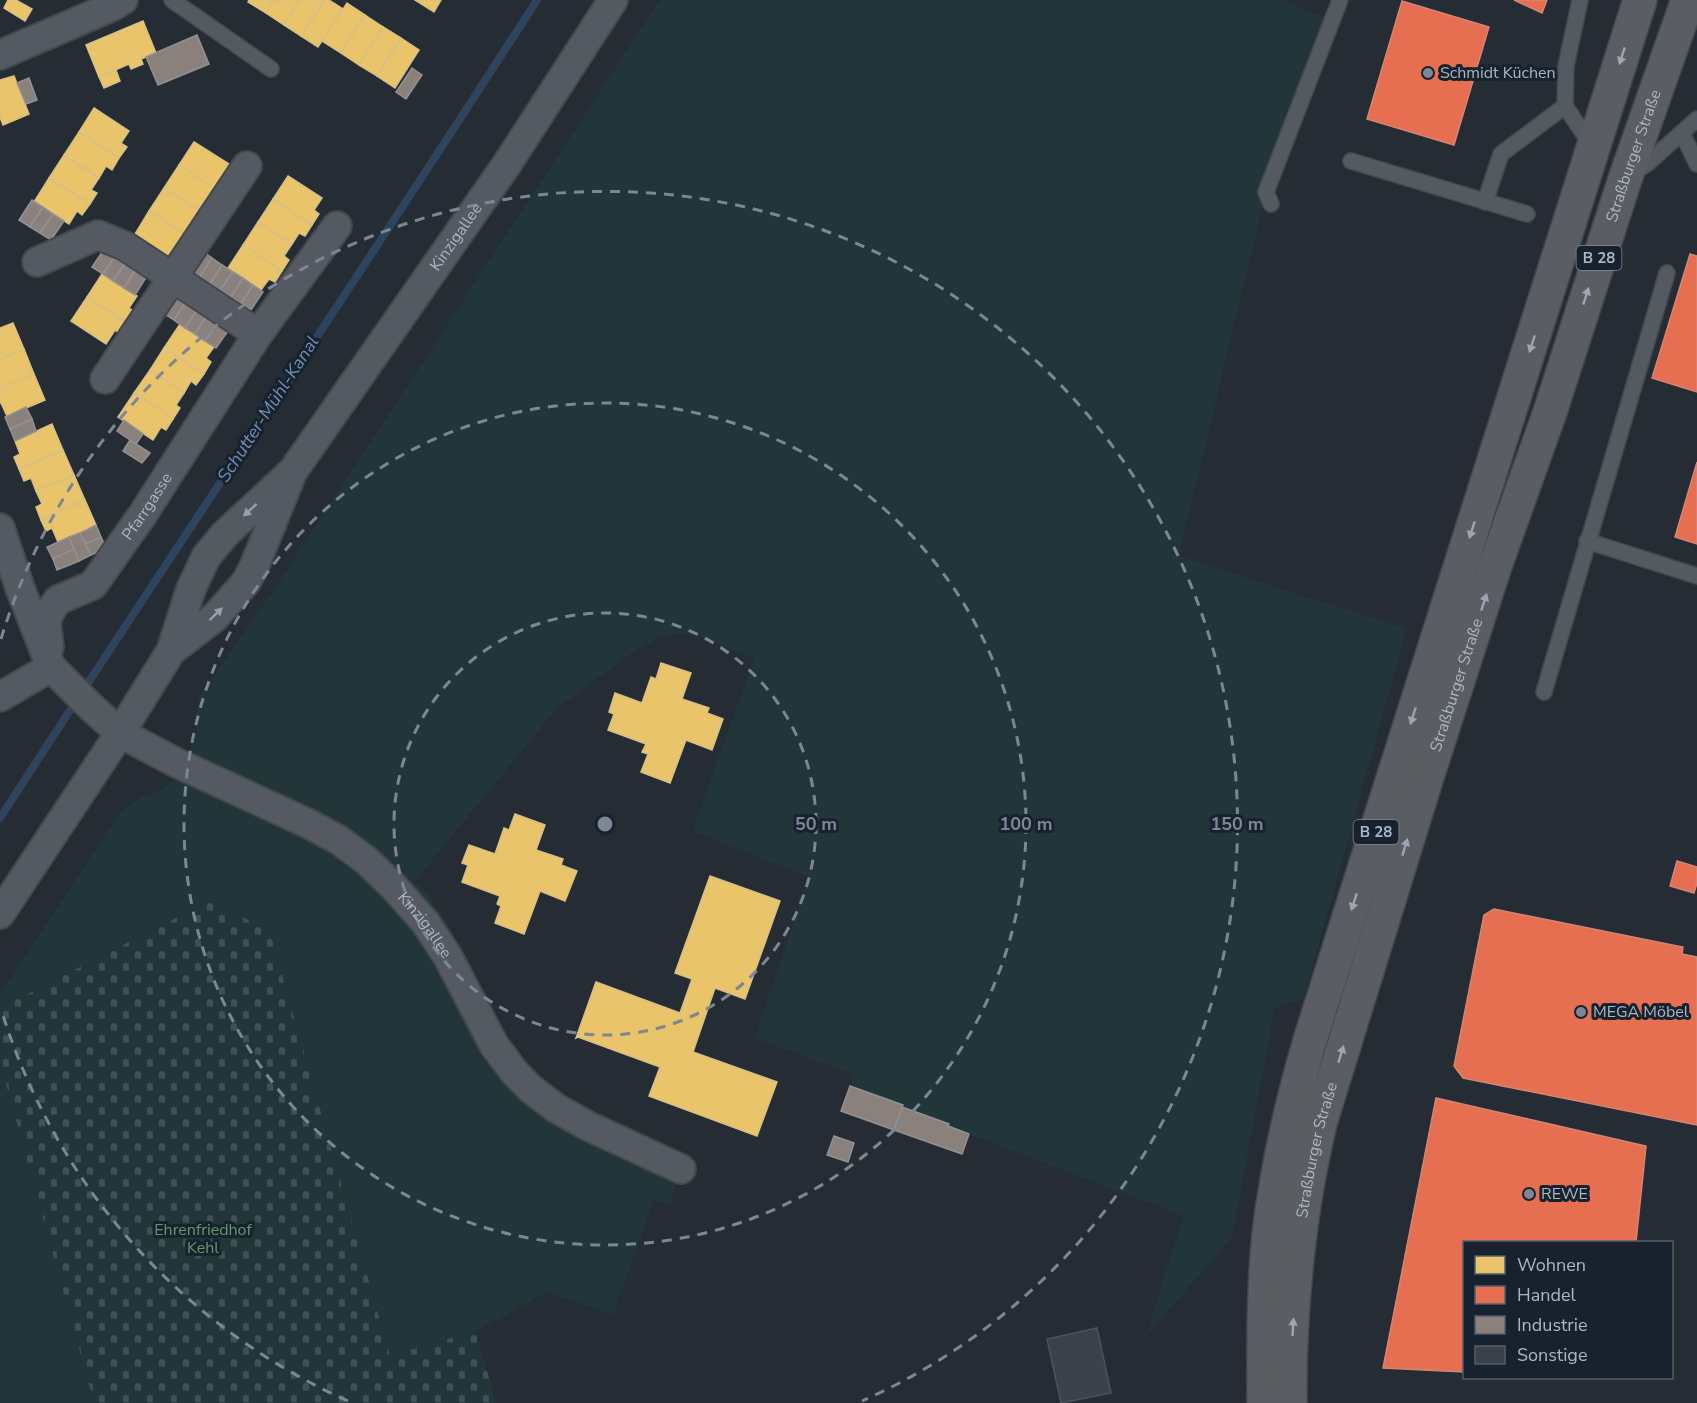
<svg xmlns="http://www.w3.org/2000/svg" width="1697" height="1403" font-family="'Nunito Sans',sans-serif">
	<style>
		.grass { fill: #223639 }
		.cemetery { fill: url(#cemetery-stones) }
		.homes { fill: #e9c46a; stroke: #d7c086; stroke-width: 1.5 }
		.shops { fill: #e76f51; stroke: #d58574; stroke-width: 1.5 }
		.industry { fill: #8a817c; stroke: #949192; stroke-width: 1.5 }
		.lines { fill: none; stroke-linecap: round; stroke-linejoin: round }
		.stream { stroke: #2e435c; stroke-width: 8 }
		.building { fill: #3c4249; stroke: #4c535c; stroke-width: 1.5 }
		.lane-casing { stroke: #42484e; stroke-width: 18 }
		.street-casing { stroke: #42484e; stroke-width: 32 }
		.highway-casing { stroke: #41474f; stroke-width: 36 }
		.lane { stroke: #545962; stroke-width: 15 }
		.street { stroke: #545962; stroke-width: 28 }
		.highway { stroke: #5a5d61; stroke-width: 33 }
		.oneway { fill: #9ca5b2 }
		.oneway2 { fill: #96a0ad }
		.ring { fill: none; stroke: #7d8693; stroke-width: 3; stroke-dasharray: 10 8 }
		.poi-dot { fill: #7d8693; stroke: #18222e; stroke-width: 2 }
		.labels { text-anchor: middle; dominant-baseline: central; stroke-width: 6; stroke-linejoin: round; paint-order: stroke }
		.shield { fill: #18222e; stroke: #808a98; stroke-width: 1.5 }
		.shield-label { font-size: 15px; font-weight: bold; fill: #acb7c6 }
		.poi-label { font-size: 16px; fill: #acb7c6; stroke: #18222e; text-anchor: start }
		.street-label { font-size: 16px; fill: #acb7c6; stroke: #18222e }
		.park-label { font-size: 16px; fill: #62996d; stroke: #18222e }
		.water-label { font-size: 18px; font-style: italic; fill: #728eb2; stroke: #18222e }
		.centre { fill: #7d8693; stroke: #18222e; stroke-width: 3 }
		.ring-label { font-size: 18px; text-anchor: middle; font-weight: bold; fill: #7d8693; stroke: #18222e; stroke-width: 6; stroke-linejoin: round; paint-order: stroke }
	</style>
	<defs>
		<pattern id="cemetery-stones" width="16" height="16" patternUnits="userSpaceOnUse" patternTransform="scale(1.5)"><rect width="16" height="16" fill="#223639"/><path d="M2 7V4a2 2 0 0 1 4 0v3zM10 15v-3a2 2 0 0 1 4 0v3z" fill="#3f5154"/></pattern>
	</defs>
	<rect width="100%" height="100%" fill="#252c33"/>
	<g class="grass">
		<path d="M660 0H1283L1328 19 1266 192 1179 556 1407 629 1304 998 1275 1008 1232 1238 1146 1336 1183 1216 948 1126 949 1124 850 1086 854 1074 754 1038 809 877 692 831 754 659 700 636 690 634H672L660 637 636 650 557 708 415 881 429 895 451 929 498 1020 519 1054 542 1082 600 1117 681 1169 670 1204 654 1200 613 1315 548 1292 476 1331 390 1356 270 934 213 899 0 1008V995L118 815 131 804 146 795 159 792 173 780 190 752 197 734 195 716 199 697 275 588Z"/>
		<path d="M0 1062 94 1403H0Z"/>
	</g>
	<path class="cemetery" d="M213 899 270 933 390 1356 476 1331 496 1403H94L0 1062V1008Z"/>
	<g class="homes">
		<path d="M8 0H16L32 9 25 21 4 8Z"/>
		<path d="M249 0H274L266 13 248 2Z"/>
		<path d="M274 0H299L284 25 266 13Z"/>
		<path d="M299 0H325L301 36 284 25Z"/>
		<path d="M325 0H329L343 9 318 47 301 36Z"/>
		<path d="M415 0H441L434 12Z"/>
		<path d="M347 3 365 15 341 53 322 41Z"/>
		<path d="M365 15 383 27 359 65 341 53Z"/>
		<path d="M143 21 156 53 141 59 143 64 131 69 129 64 99 77 86 45Z"/>
		<path d="M383 27 401 38 377 76 359 65Z"/>
		<path d="M401 38 419 50 395 88 377 76Z"/>
		<path d="M116 70 120 81 104 88 99 77Z"/>
		<path d="M14 76 29 114 3 125 0 117V80Z"/>
		<path d="M94 108 129 131 121 143 127 147 119 158 79 132Z"/>
		<path d="M79 132 119 158 112 170 106 166 99 178 64 155Z"/>
		<path d="M194 142 229 164 221 177 226 180 218 191 179 165Z"/>
		<path d="M64 155 99 178 91 190 97 193 90 204 49 178Z"/>
		<path d="M179 165 218 191 211 202 206 199 198 210 164 188Z"/>
		<path d="M288 176 322 198 314 210 319 214 312 225 273 199Z"/>
		<path d="M49 178 90 204 82 215 77 211 69 224 34 202Z"/>
		<path d="M164 188 198 210 191 223 196 226 189 237 149 211Z"/>
		<path d="M273 199 312 225 305 236 299 233 292 244 258 222Z"/>
		<path d="M149 211 189 237 181 249 175 245 168 256 135 234Z"/>
		<path d="M258 222 292 244 284 256 289 260 282 271 243 245Z"/>
		<path d="M243 245 282 271 275 282 269 279 261 290 228 268Z"/>
		<path d="M102 274 137 296 129 308 135 312 127 323 87 297Z"/>
		<path d="M87 297 127 323 120 334 115 330 106 344 71 321Z"/>
		<path d="M13 323 24 349 0 359V328Z"/>
		<path d="M180 324 214 347 206 358 211 362 204 374 164 348Z"/>
		<path d="M164 348 204 374 196 385 191 381 184 393 150 370Z"/>
		<path d="M24 349 34 374 0 389V359Z"/>
		<path d="M150 370 184 393 176 405 180 408 173 419 134 393Z"/>
		<path d="M34 374 45 400 7 416 1 403H0V389Z"/>
		<path d="M134 393 173 419 166 430 161 427 153 440 118 417Z"/>
		<path d="M52 424 63 450 19 469 14 457 20 454 15 441Z"/>
		<path d="M63 450 74 475 36 491 31 478 24 481 19 469Z"/>
		<path d="M74 475 85 500 41 520 36 507 42 504 36 491Z"/>
		<path d="M85 500 96 525 58 542 52 528 46 531 41 520Z"/>
		<path d="M661 663 691 673 682 699 709 708 707 713 723 719 712 750 686 740 670 783 641 772 648 754 642 752 646 744 608 730 614 714 609 712 615 693 642 703 651 677 656 679Z"/>
		<path d="M515 814 545 825 536 850 563 859 561 865 577 871 565 901 540 891 524 934 495 923 501 906 497 904 500 896 462 882 468 865 462 863 469 845 495 854 504 828 509 830Z"/>
		<path d="M710 876 780 901 745 999 715 988 693 1052 777 1082 757 1136 649 1096 660 1067 578 1037 576 1038 596 982 680 1013 692 979 675 973Z"/>
	</g>
	<g class="shops">
		<path d="M1514 0H1547L1542 13Z"/>
		<path d="M1402 1 1489 27 1454 145 1367 119Z"/>
		<path d="M1690 254 1697 256V392L1652 378Z"/>
		<path d="M1697 462V544L1675 537Z"/>
		<path d="M1677 861 1697 867V883L1694 893 1670 886Z"/>
		<path d="M1494 909 1683 947 1682 954 1697 957V1125L1463 1078 1454 1066 1484 915Z"/>
		<path d="M1436 1098 1646 1146 1636 1242H1464V1372L1383 1368Z"/>
	</g>
	<g class="industry">
		<path d="M197 35 209 64 158 85 146 57Z"/>
		<path d="M412 68 422 75 406 99 396 92Z"/>
		<path d="M29 78 37 100 26 104 17 83Z"/>
		<path d="M32 200 43 207 30 227 19 220Z"/>
		<path d="M43 207 53 214 40 233 30 227Z"/>
		<path d="M53 214 64 221 51 240 40 233Z"/>
		<path d="M105 248 116 255 103 274 92 267Z"/>
		<path d="M201 250 212 258 200 277 188 270Z"/>
		<path d="M116 255 126 262 113 281 103 274Z"/>
		<path d="M212 258 222 265 210 284 200 277Z"/>
		<path d="M126 262 136 269 124 288 113 281Z"/>
		<path d="M222 265 233 272 220 290 210 284Z"/>
		<path d="M136 269 147 276 135 295 124 288Z"/>
		<path d="M233 272 243 278 231 297 220 290Z"/>
		<path d="M243 278 253 285 241 304 231 297Z"/>
		<path d="M253 285 263 292 251 310 241 304Z"/>
		<path d="M175 295 186 302 174 320 163 313Z"/>
		<path d="M186 302 197 310 185 328 174 320Z"/>
		<path d="M197 310 206 317 195 334 185 328Z"/>
		<path d="M206 317 217 324 205 341 195 334Z"/>
		<path d="M217 324 228 331 216 348 205 341Z"/>
		<path d="M26 407 32 419 10 429 5 417Z"/>
		<path d="M32 419 36 431 15 441 10 429Z"/>
		<path d="M124 420 143 434 136 444 117 431Z"/>
		<path d="M130 440 150 453 142 463 123 451Z"/>
		<path d="M96 525 101 537 85 544 80 533Z"/>
		<path d="M80 533 91 555 79 561 69 537Z"/>
		<path d="M69 537 74 549 53 559 47 547Z"/>
		<path d="M101 537 106 548 91 555 85 544Z"/>
		<path d="M74 549 79 561 57 570 53 559Z"/>
		<path d="M850 1086 903 1105 894 1130 841 1111Z"/>
		<path d="M902 1107 949 1124 948 1126 969 1134 962 1154 894 1130Z"/>
		<path d="M834 1136 854 1143 848 1162 827 1155Z"/>
	</g>
	<g class="lines">
		<path class="stream" d="M0 818C177 544 361 275 537 0"/>
	</g>
	<path class="building" d="M1097 1328 1111 1393 1061 1403 1047 1339Z"/>
	<g class="lines">
		<defs>
			<g id="lane">
				<path d="M172 0 271 69"/>
				<path d="M1580 0 1566 66 1565 106 1592 146"/>
				<path d="M1682 133 1697 164"/>
				<path d="M1351 161 1527 214"/>
				<path d="M1632 174 1648 163 1697 119"/>
				<path d="M1485 202 1501 154 1565 106"/>
				<path d="M1271 204 1266 192 1340 0"/>
				<path d="M1587 541 1697 576"/>
				<path d="M1544 692 1667 273"/>
			</g>
			<g id="street">
				<path d="M0 55 111 7 123 0"/>
				<path d="M37 262 98 235 125 246 258 334"/>
				<path d="M105 379 247 166"/>
				<path id="s1" d="M0 528 20 588 51 667 92 708 120 733 177 763 307 823 339 840 367 861 395 888 425 922 448 957 494 1045 515 1073 531 1089 556 1108 588 1126 681 1169"/>
				<path id="s2" d="M49 647 46 621 51 610 58 600 93 585 143 514 258 334 337 226"/>
				<path d="M171 651 215 617 246 582 254 567 290 478"/>
				<path d="M0 697 51 667"/>
				<path id="s3" d="M0 914 120 733 171 651 191 589 206 557 225 534 293 471 507 164 613 0"/>
			</g>
			<g id="highway">
				<path d="M1264 1403C1264 1346 1263 1290 1269 1234 1277 1167 1292 1101 1311 1037L1640 0"/>
				<path id="s4" d="M1290 1403C1289 1312 1299 1208 1321 1120L1426 780 1495 566 1550 412 1625 179 1688 0"/>
			</g>
		</defs>
		<use href="#lane" class="lane-casing"/>
		<use href="#street" class="street-casing"/>
		<use href="#highway" class="highway-casing"/>
		<use href="#lane" class="lane"/>
		<use href="#street" class="street"/>
		<use href="#highway" class="highway"/>
	</g>
	<defs><path id="oneway-solid" d="M-6-.8H1V-3.2L6.5 0L1 3.2V.8H-6Z" transform="scale(1.5)"/></defs>
	<g class="oneway">
		<use href="#oneway-solid" transform="translate(1622 56) rotate(108)"/>
		<use href="#oneway-solid" transform="translate(1586 296) rotate(-72)"/>
		<use href="#oneway-solid" transform="translate(1532 344) rotate(108)"/>
		<use href="#oneway-solid" transform="translate(1472 530) rotate(108)"/>
		<use href="#oneway-solid" transform="translate(1484 602) rotate(-72)"/>
		<use href="#oneway-solid" transform="translate(1413 716) rotate(108)"/>
		<use href="#oneway-solid" transform="translate(1405 847) rotate(-73)"/>
		<use href="#oneway-solid" transform="translate(1354 902) rotate(108)"/>
		<use href="#oneway-solid" transform="translate(1341 1054) rotate(-73)"/>
		<use href="#oneway-solid" transform="translate(1293 1327) rotate(-87)"/>
	</g>
	<g class="oneway2">
		<use href="#oneway-solid" transform="translate(250 510) rotate(137)"/>
		<use href="#oneway-solid" transform="translate(216 614) rotate(-44)"/>
	</g>
	<g class="ring">
		<circle cx="605" cy="824" r="211"/>
		<circle cx="605" cy="824" r="421"/>
		<path d="M348 1401A632 632 0 0 1 1 1009M1 639A632 632 0 1 1 862 1401"/>
	</g>
	<g class="poi-dot">
		<circle cx="1428" cy="73" r="6"/>
		<circle cx="1581" cy="1012" r="6"/>
		<circle cx="1529" cy="1194" r="6"/>
	</g>
	<g class="labels">
		<g class="shield">
			<rect x="1576.5" y="246" width="45" height="24" rx="4.5"/>
			<rect x="1353.5" y="820" width="45" height="24" rx="4.5"/>
		</g>
		<g class="shield-label">
			<text x="1599" y="258">B 28</text>
			<text x="1376" y="832">B 28</text>
		</g>
		<g class="poi-label">
			<text x="1440" y="73">Schmidt Küchen</text>
			<text x="1593" y="1012">MEGA Möbel</text>
			<text x="1541" y="1194">REWE</text>
		</g>
		<g class="street-label">
			<text stroke="none"><textPath href="#s4" startOffset="1299">Straßburger Straße</textPath></text>
			<text stroke="none"><textPath href="#s3" startOffset="822">Kinzigallee</textPath></text>
			<text stroke="none"><textPath href="#s2" startOffset="184">Pfarrgasse</textPath></text>
			<text stroke="none"><textPath href="#s4" startOffset="741">Straßburger Straße</textPath></text>
			<text stroke="none"><textPath href="#s1" startOffset="609">Kinzigallee</textPath></text>
			<text stroke="none"><textPath href="#s4" startOffset="255">Straßburger Straße</textPath></text>
		</g>
		<g class="park-label">
			<text x="203" y="1230">Ehrenfriedhof<tspan x="203" dy="18">Kehl</tspan></text>
		</g>
		<g class="water-label">
			<text transform="translate(268 409) rotate(-57)">Schutter-Mühl-Kanal</text>
		</g>
	</g>
	<circle cx="605" cy="824" r="9" class="centre"/>
	<g class="ring-label">
		<text x="816" y="830">50 m</text>
		<text x="1026" y="830">100 m</text>
		<text x="1237" y="830">150 m</text>
	</g>
	<rect x="1463" y="1241" width="210" height="138" fill="#18222e" stroke="#535e6b" stroke-width="1.5"/>
	<rect x="1475" y="1256" width="30" height="18" fill="#e9c46a" stroke="#535e6b" stroke-width="1.5"/>
	<text x="1517" y="1271" font-size="18" fill="#acb7c6">Wohnen</text>
	<rect x="1475" y="1286" width="30" height="18" fill="#e76f51" stroke="#535e6b" stroke-width="1.5"/>
	<text x="1517" y="1301" font-size="18" fill="#acb7c6">Handel</text>
	<rect x="1475" y="1316" width="30" height="18" fill="#8a817c" stroke="#535e6b" stroke-width="1.5"/>
	<text x="1517" y="1331" font-size="18" fill="#acb7c6">Industrie</text>
	<rect x="1475" y="1346" width="30" height="18" fill="#3c4249" stroke="#535e6b" stroke-width="1.5"/>
	<text x="1517" y="1361" font-size="18" fill="#acb7c6">Sonstige</text>
</svg>
